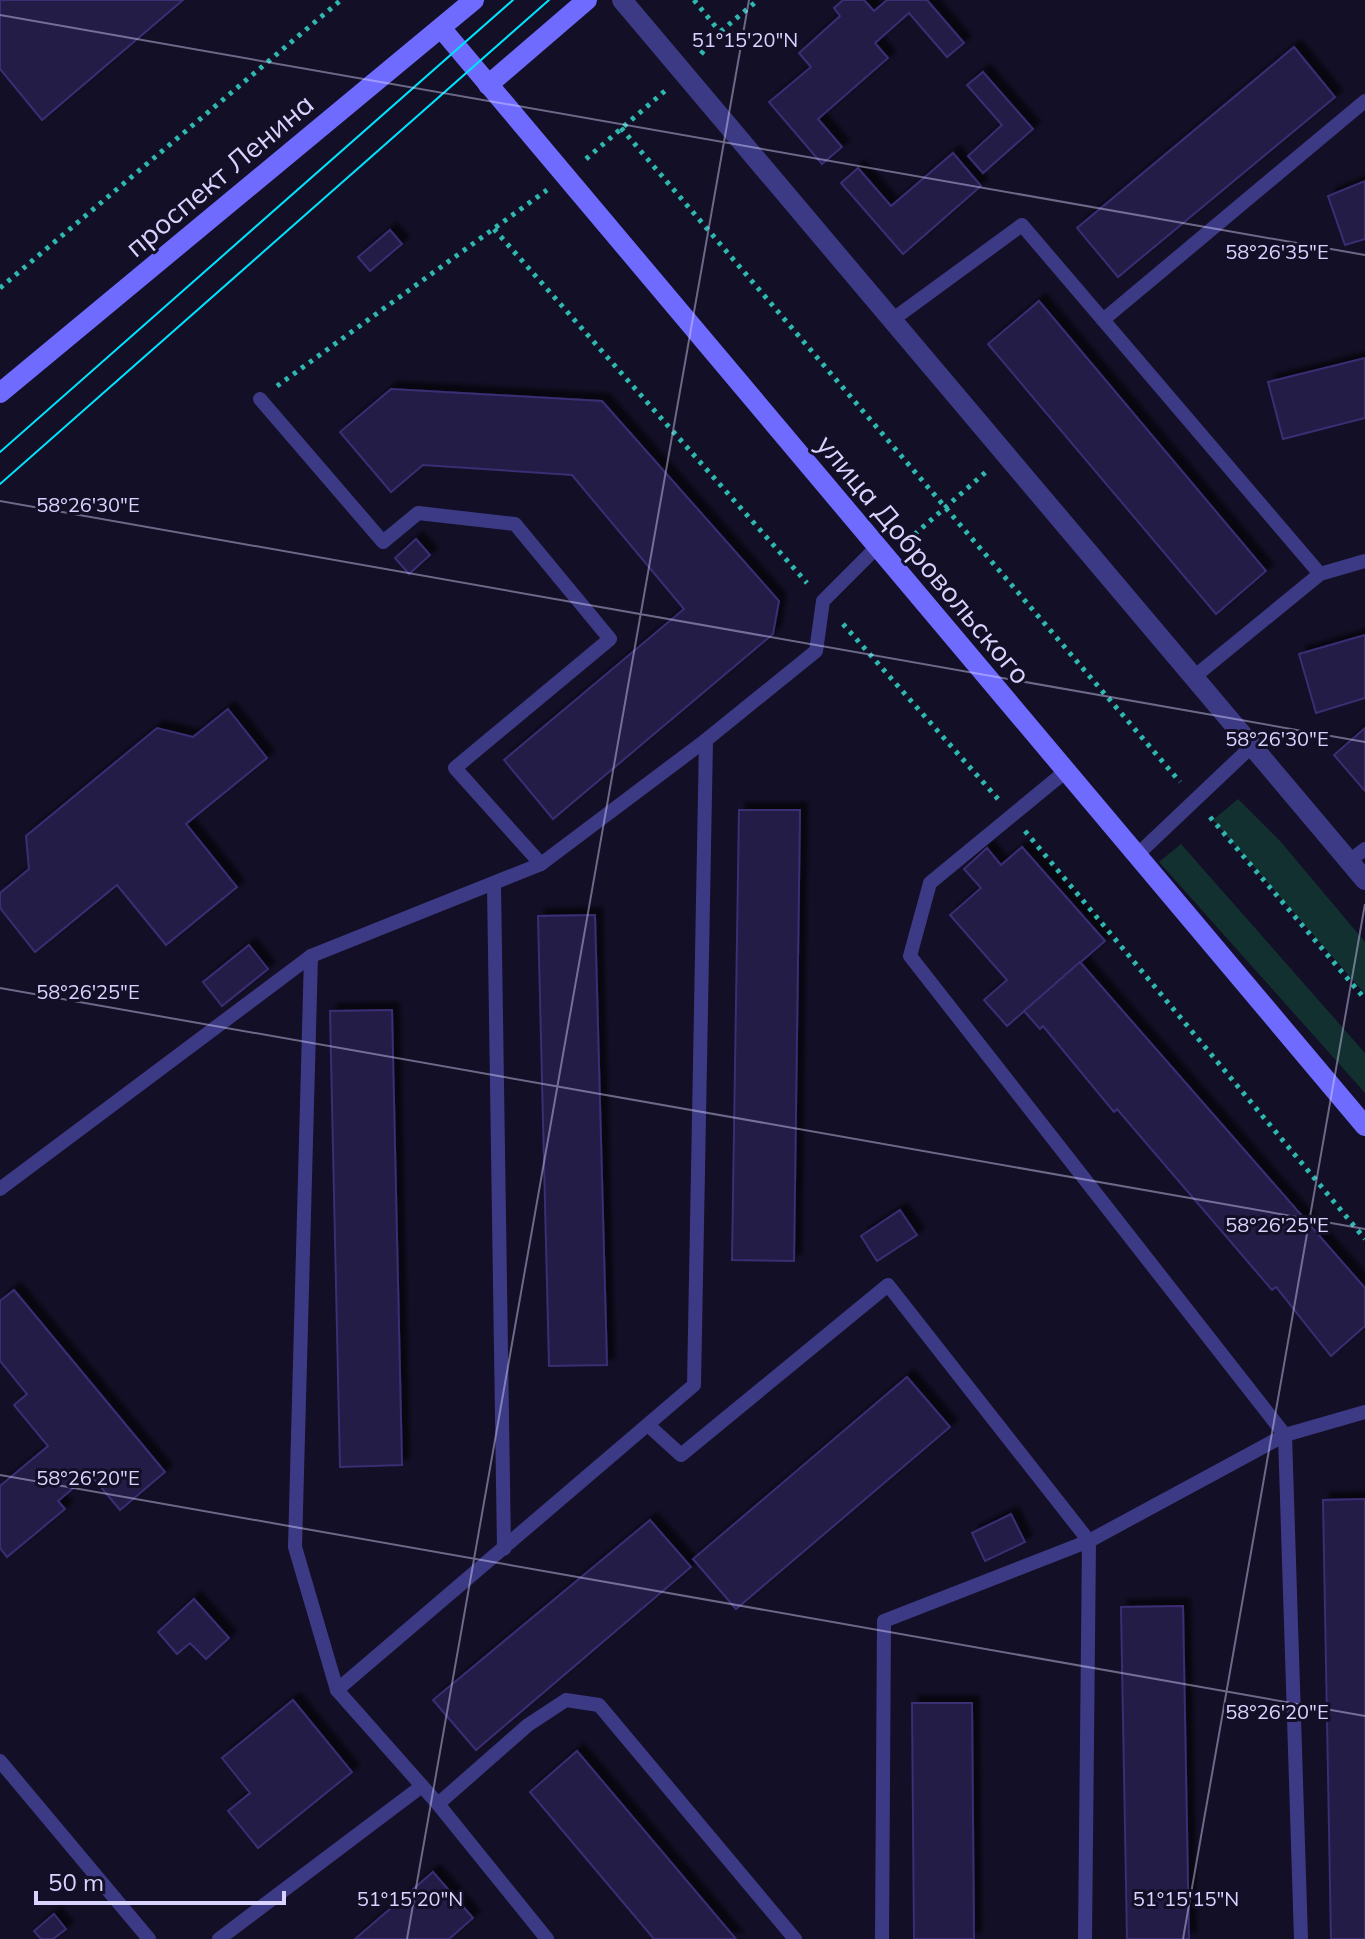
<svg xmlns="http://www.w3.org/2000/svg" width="1365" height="1939" font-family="Mulish,sans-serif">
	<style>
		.green { fill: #12302f }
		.building { fill: #241b47; stroke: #3b2d73; stroke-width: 2; filter: url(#shadow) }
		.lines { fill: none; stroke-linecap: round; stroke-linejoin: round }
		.path { stroke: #2fb8b0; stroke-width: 5; stroke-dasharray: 4 6; stroke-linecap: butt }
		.lane { stroke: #3d3a85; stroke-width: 14 }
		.street { stroke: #3d3a85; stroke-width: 20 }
		.secondary { stroke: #6f6bff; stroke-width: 20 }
		.tram { stroke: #00e5ff; stroke-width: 2 }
		.ticks { fill: none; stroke: #d9d4ff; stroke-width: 2; stroke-opacity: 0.45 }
		.labels { text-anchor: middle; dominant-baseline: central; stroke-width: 6; stroke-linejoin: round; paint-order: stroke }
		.street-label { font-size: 28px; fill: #d9d4ff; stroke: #130f26 }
		.ticks-label { font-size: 20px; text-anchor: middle; fill: #d9d4ff; stroke: #130f26; stroke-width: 6; stroke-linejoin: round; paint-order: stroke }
	</style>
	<defs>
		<filter id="shadow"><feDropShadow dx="7" dy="-7" stdDeviation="2" flood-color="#0009"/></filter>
	</defs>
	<rect width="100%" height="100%" fill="#130f26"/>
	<g class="green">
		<path d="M1238 799 1281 842 1365 942V994L1213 820Z"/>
		<path d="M1181 844 1365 1053V1093L1159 862Z"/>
	</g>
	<g class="building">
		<path d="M0 0H183L42 120 0 69Z"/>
		<path d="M843 0H864L874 11 887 0H927L964 43 947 57 909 13 875 43 888 58 818 119 842 147 822 164 769 102 811 67 799 53 840 16 834 8Z"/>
		<path d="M1294 47 1335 97 1118 277 1077 228Z"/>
		<path d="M983 72 1033 129 983 173 968 156 1002 125 967 85Z"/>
		<path d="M953 153 981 186 903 254 841 183 858 168 891 206Z"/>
		<path d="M1365 181V239L1345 245 1328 196Z"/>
		<path d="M390 230 402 244 370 271 358 257Z"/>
		<path d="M1039 301 1266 571 1216 614 988 344Z"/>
		<path d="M1365 358V418L1283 439 1268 382Z"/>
		<path d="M391 389 602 401 779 601 773 634 553 819 504 760 684 609 572 475 423 465 391 492 340 432Z"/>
		<path d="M416 539 430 555 409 574 395 558Z"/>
		<path d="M1365 635V698L1316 713 1299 654Z"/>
		<path d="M228 709 267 758 186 824 237 887 166 945 117 885 35 952 0 908V893L29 869 26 836 157 728 193 737Z"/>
		<path d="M1365 728V791L1334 755Z"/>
		<path d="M739 810H800L794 1261 732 1260Z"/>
		<path d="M1022 847 1105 941 1007 1026 984 1000 1007 980 950 915 981 888 964 869 987 848 1001 865Z"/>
		<path d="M595 915 607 1365 549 1366 538 916Z"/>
		<path d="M249 945 268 969 222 1006 203 982Z"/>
		<path d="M1080 962 1365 1288V1326L1331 1356 1276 1287 1272 1290 1117 1109 1114 1112 1043 1026 1040 1029 1024 1011Z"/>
		<path d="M392 1010 402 1465 340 1467 330 1011Z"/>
		<path d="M900 1210 917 1235 877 1261 861 1236Z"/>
		<path d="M14 1290 165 1472 120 1510 90 1474 58 1501 65 1509 7 1557 0 1548V1486L48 1446 14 1405 27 1394 0 1361V1301Z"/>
		<path d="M907 1377 950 1427 736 1609 693 1559Z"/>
		<path d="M1365 1499V1939H1331L1323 1500Z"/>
		<path d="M1011 1514 1025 1542 985 1561 972 1533Z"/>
		<path d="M650 1520 691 1567 476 1750 433 1700Z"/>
		<path d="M194 1599 229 1638 206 1659 190 1643 177 1654 158 1632Z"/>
		<path d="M1183 1606 1189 1939H1127L1121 1607Z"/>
		<path d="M293 1700 352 1772 258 1848 228 1811 250 1793 222 1758Z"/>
		<path d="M912 1703H972L974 1939H914Z"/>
		<path d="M577 1751 736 1939H654L530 1792Z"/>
		<path d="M433 1872 473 1918 449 1939H355Z"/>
		<path d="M54 1914 66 1929 53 1939H41L34 1931Z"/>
	</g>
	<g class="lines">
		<g class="path">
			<path d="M694 0 720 32"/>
			<path d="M701 54 720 32 758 0"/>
			<path d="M621 128 1180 782"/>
			<path d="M586 159 666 90"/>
			<path d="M494 229 807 583"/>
			<path d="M0 288 341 0"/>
			<path d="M277 386 547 190"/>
			<path d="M907 541 987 471"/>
			<path d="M843 624 998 799"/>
			<path d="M1210 817 1365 999"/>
			<path d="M1025 831 1365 1239"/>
		</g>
		<g class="lane">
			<path d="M892 320 1022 225 1320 574"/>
			<path d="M1103 320 1365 101"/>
			<path d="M260 399 383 542 418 513 515 524 610 639 455 768 541 864"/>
			<path d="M1194 677 1320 574 1365 561"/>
			<path d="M1066 771 930 883 910 956 1285 1435 1301 1939"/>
			<path d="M1137 855 1252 746"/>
			<path d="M1349 861 1365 849"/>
			<path d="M494 885 504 1549"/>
			<path d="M311 956 295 1547 337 1690 438 1804 547 1939"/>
			<path d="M0 1189 311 956 541 864 706 740 816 651 823 601 877 547"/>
			<path d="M648 1425 681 1455 888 1285 1089 1541 884 1621 882 1939"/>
			<path d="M337 1690 694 1385 706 740"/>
			<path d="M0 1761 149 1939"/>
			<path d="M438 1804 528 1725 566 1700 599 1705 795 1939"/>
			<path d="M219 1939 422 1786"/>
			<path d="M1085 1939 1089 1541 1285 1435 1365 1412"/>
		</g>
		<path class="street" d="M622 0 1365 880"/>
		<g class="secondary">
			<path d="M441 28 1365 1126"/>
			<path d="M488 85 587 0"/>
			<path d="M0 393 474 0"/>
		</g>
		<g class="tram">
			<path d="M0 452 513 0"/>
			<path d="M0 484 549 0"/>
		</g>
	</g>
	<path class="ticks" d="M0 15 1365 255M0 501 1365 742M0 988 1365 1229M0 1475 1365 1716M407 1939 749 0M1183 1939 1365 904"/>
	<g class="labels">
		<g class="street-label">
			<text transform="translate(219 175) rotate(-40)">проспект Ленина</text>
			<text transform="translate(924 559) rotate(50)">улица Добровольского</text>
		</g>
	</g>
	<g class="ticks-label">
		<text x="745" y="47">51°15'20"N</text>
		<text x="1277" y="259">58°26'35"E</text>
		<text x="88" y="512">58°26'30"E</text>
		<text x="1277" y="746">58°26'30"E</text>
		<text x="88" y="999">58°26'25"E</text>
		<text x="1277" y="1232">58°26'25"E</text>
		<text x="88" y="1485">58°26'20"E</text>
		<text x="1277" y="1719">58°26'20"E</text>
		<text x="410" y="1906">51°15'20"N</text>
		<text x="1186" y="1906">51°15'15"N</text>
	</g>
	<path d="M36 1891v12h248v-12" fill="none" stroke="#d9d4ff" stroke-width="4"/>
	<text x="48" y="1891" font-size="24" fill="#d9d4ff" stroke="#130f26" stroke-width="6" paint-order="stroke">50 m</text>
</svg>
